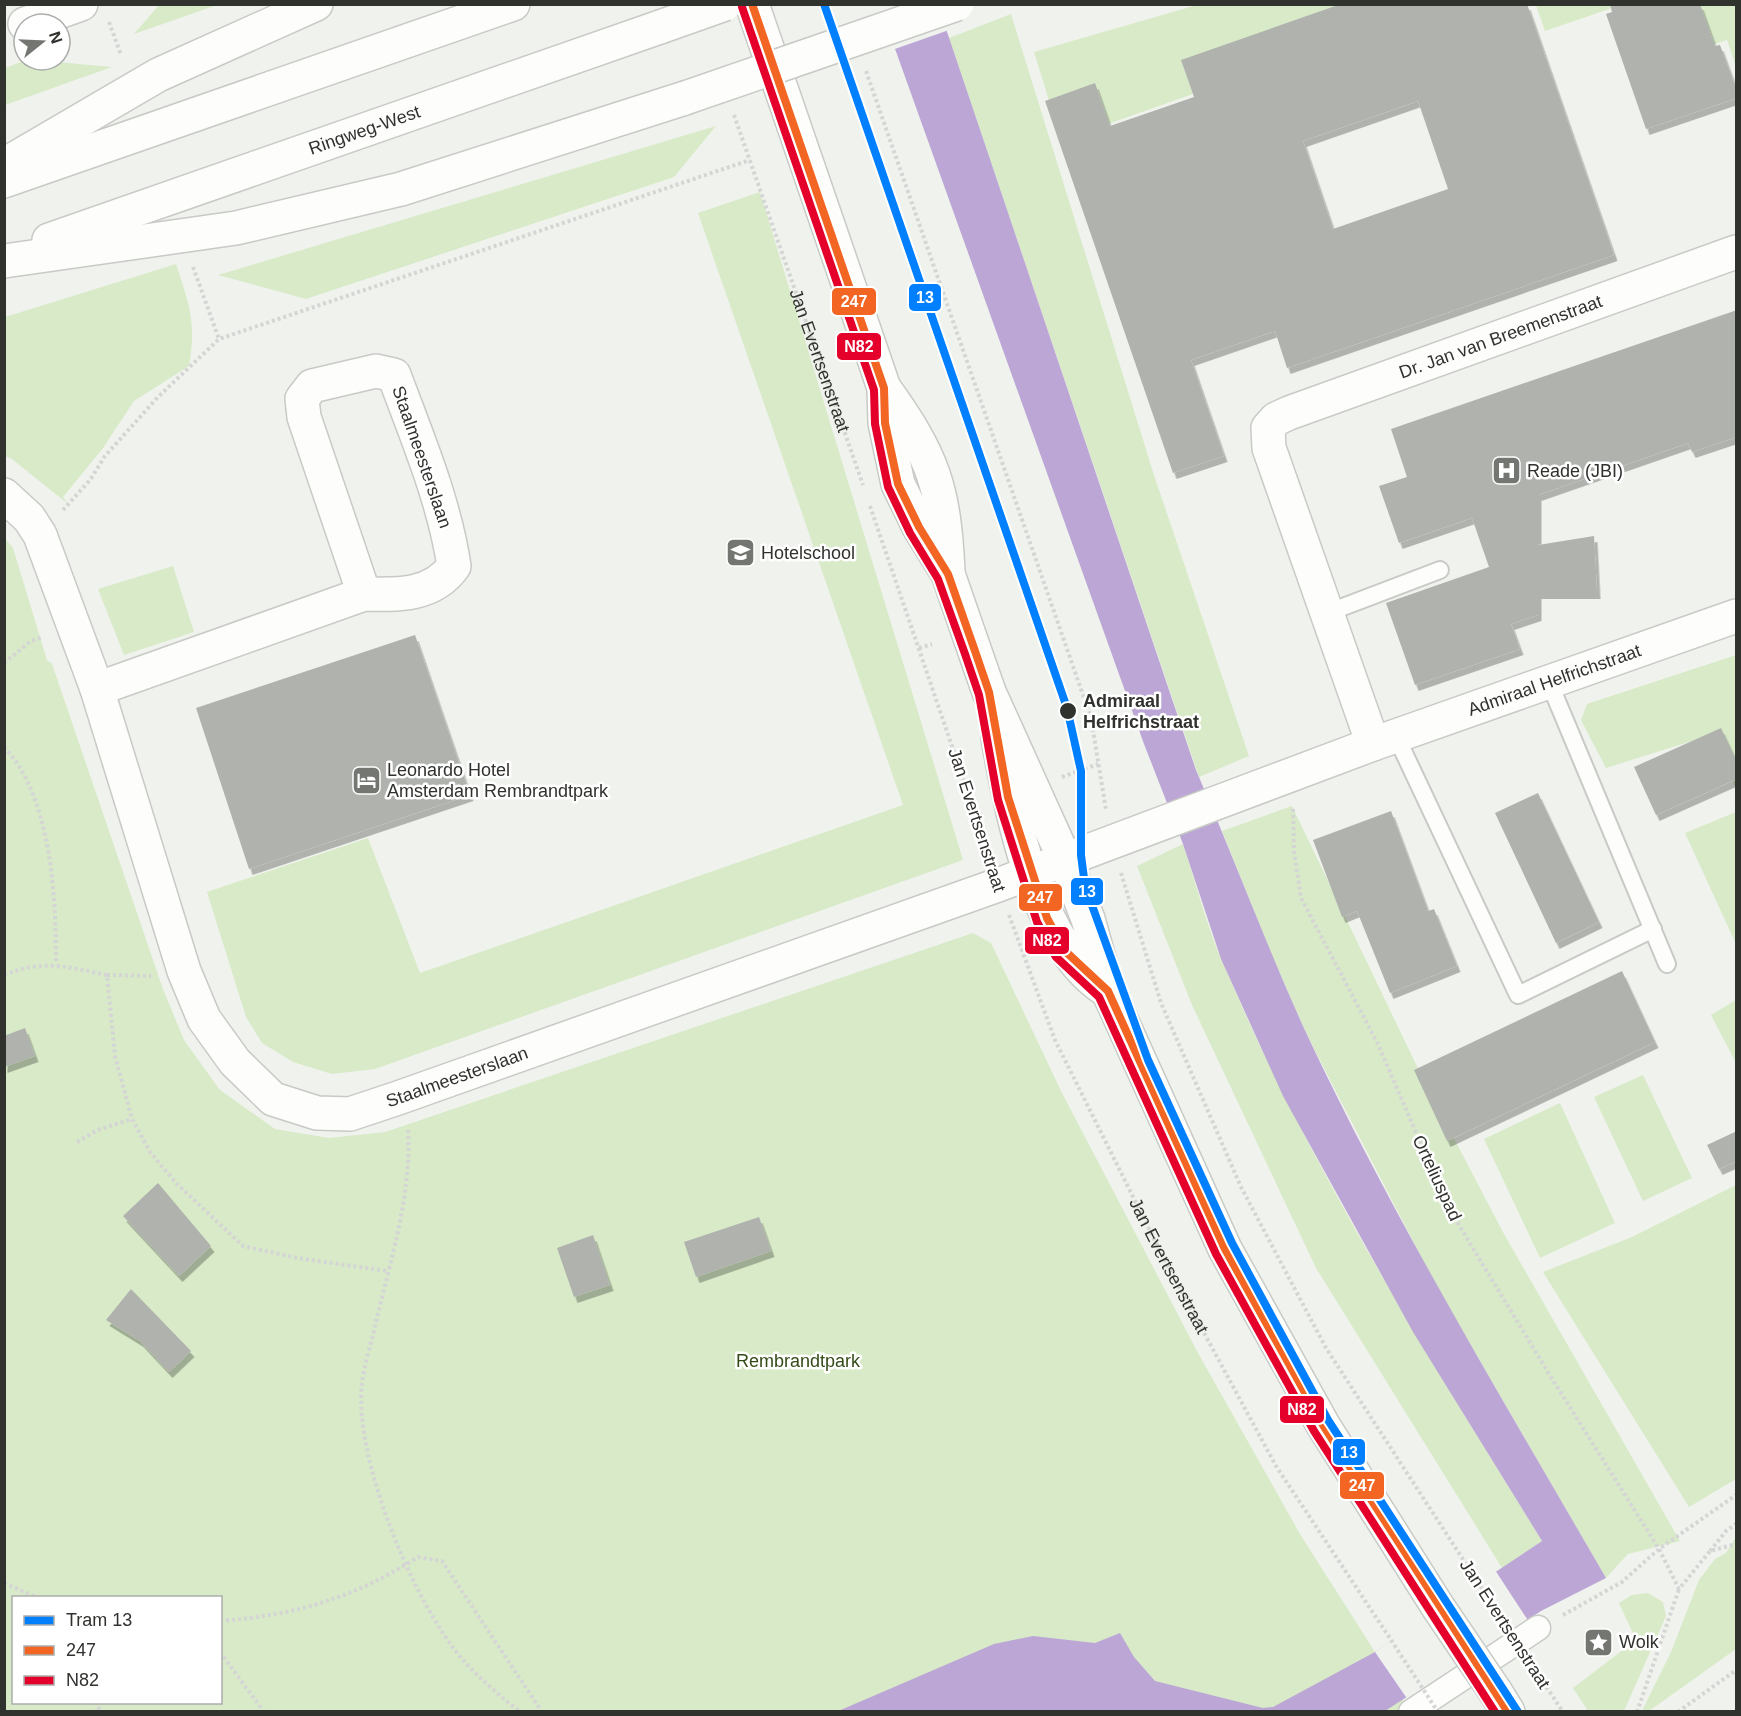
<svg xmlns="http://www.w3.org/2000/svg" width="1741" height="1716" font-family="Arial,sans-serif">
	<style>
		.green { fill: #d8eac8; fill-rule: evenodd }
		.water { fill: #bca6d5 }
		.pier { fill: #f0f3ed }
		.building { fill: #b0b2ae; fill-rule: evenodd; filter: url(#shadow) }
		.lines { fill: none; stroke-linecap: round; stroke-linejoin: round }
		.service-casing { stroke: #c8cac6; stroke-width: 20 }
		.pedestrian-casing { stroke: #c8cac6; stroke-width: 27 }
		.minor-casing { stroke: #c8cac6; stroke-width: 36 }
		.tertiary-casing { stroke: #c8cac6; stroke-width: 36 }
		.motorway-casing { stroke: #c8cac6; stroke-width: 36 }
		.path { stroke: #d4d5d4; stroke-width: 4; stroke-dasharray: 3 3; stroke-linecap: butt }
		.service { stroke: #fdfdfc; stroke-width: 16 }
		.pedestrian { stroke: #fdfdfc; stroke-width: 24 }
		.minor { stroke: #fdfdfc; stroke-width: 33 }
		.tertiary { stroke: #fdfdfc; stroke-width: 33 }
		.motorway { stroke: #fdfdfc; stroke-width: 33 }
		.tertiary-bridge-casing { stroke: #c8cac6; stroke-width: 36; stroke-linecap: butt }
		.motorway-bridge-casing { stroke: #c8cac6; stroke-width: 36; stroke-linecap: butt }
		.path-bridge { stroke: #d4d5d4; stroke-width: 4; stroke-dasharray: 3 3; stroke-linecap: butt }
		.tertiary-bridge { stroke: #fdfdfc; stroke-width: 33 }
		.motorway-bridge { stroke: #fdfdfc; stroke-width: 33 }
		.bus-1-casing { stroke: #fff; stroke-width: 12 }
		.bus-2-casing { stroke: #fff; stroke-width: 12 }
		.bus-1 { stroke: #f26522; stroke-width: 8 }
		.bus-2 { stroke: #e4002b; stroke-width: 8 }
		.tram-1-casing { stroke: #fff; stroke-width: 12 }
		.tram-1 { stroke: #007fff; stroke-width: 8 }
		.stop-dot { fill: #30322e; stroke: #fff; stroke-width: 2 }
		.labels { text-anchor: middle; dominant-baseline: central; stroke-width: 5; stroke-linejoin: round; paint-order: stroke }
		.street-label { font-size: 18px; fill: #30322e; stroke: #fff }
		.poi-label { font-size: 18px; fill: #30322e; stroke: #fff; text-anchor: start }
		.stop-label { font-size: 18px; font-weight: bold; fill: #30322e; stroke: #fff; text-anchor: start }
		.park-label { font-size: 18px; fill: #344b18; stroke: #fff }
		.line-badge { stroke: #fff; stroke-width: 2 }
		.badge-label { font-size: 16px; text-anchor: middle; font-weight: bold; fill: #fff }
	</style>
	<defs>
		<filter id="shadow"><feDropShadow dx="3.5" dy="6" stdDeviation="0" flood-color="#0004"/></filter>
	</defs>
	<rect width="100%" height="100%" fill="#f0f3ed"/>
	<g class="green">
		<path d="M1611 4 1612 8 1545 31 1536 5Z"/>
		<path d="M159 5V4L217 5 134 34Z"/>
		<path d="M1197 5H1345L1182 62 1193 94 1108 124 1098 90 1051 107 1034 52Z"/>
		<path d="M1694 5H1736V67L1727 40 1709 46Z"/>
		<path d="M1011 14 1153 472 1249 756 1199 777 949 38Z"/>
		<path d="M26 60H35L112 67 5 105V68Z"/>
		<path d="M716 126 674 177 306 299 218 275Z"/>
		<path d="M760 192 963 860 375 1069 332 1074 293 1062 262 1043 246 1017 207 892 368 838 420 973 903 805 698 213Z"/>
		<path d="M176 264C189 304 197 322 189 366L134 401 103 448 63 497 68 504 12 459 5 456V317Z"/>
		<path d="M4 537 13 548 47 660 52 664 163 989 184 1040 220 1090 275 1129 329 1138 385 1132 973 933 991 943 1061 1091 1198 1353 1300 1534 1375 1652 1372 1654 1409 1711H5ZM14 1598H220V1702H14Z"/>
		<path d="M173 566 194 632 124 655 98 589Z"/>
		<path d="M1736 655V789L1714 734 1606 768 1581 720 1587 704Z"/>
		<path d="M1292 806 1425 1083 1504 1234 1680 1541 1628 1554 1606 1578 1434 1282 1310 1041 1274 961 1222 831Z"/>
		<path d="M1736 812V944L1685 833Z"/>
		<path d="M1183 844C1196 883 1206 924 1222 961 1308 1164 1426 1353 1542 1541L1502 1568 1316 1268 1192 1005 1137 866Z"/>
		<path d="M1736 1000V1063L1711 1015Z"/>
		<path d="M1643 1075 1692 1178 1643 1201 1594 1097Z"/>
		<path d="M1560 1103 1615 1223 1540 1258 1484 1139Z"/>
		<path d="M1736 1185V1479L1689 1507 1543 1272 1632 1237Z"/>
		<path d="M1736 1537V1649L1649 1711H1642L1671 1652 1699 1580 1715 1559 1726 1553Z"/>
		<path d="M1648 1593 1663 1602 1666 1616 1624 1711H1588L1573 1688 1636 1640 1619 1603 1632 1595Z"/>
	</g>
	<path class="water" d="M938 5 1196 770C1235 860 1268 951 1309 1039 1397 1225 1503 1400 1606 1578L1541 1611 1385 1711 836 1712 994 1644 1033 1636 1095 1643 1120 1633 1134 1657 1155 1681 1263 1708 1273 1707 1375 1652 1542 1541 1413 1332 1283 1096 1221 959 1183 844 1144 744 894 46Z"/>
	<g class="pier">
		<path d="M880 4H941L949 30 892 50Z"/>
		<path d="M1495 1570 1529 1622 1408 1700 1375 1652Z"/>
	</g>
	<g class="building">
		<path d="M1341 4H1527L1614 255 1287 368 1275 331 1191 360 1224 456 1173 473 1045 101 1095 83 1110 126 1194 97 1181 60ZM1418 101 1448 189 1333 229 1303 141Z"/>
		<path d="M1610 4H1700L1715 46 1720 45 1737 91V98L1646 129 1606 14 1612 12Z"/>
		<path d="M1737 310V437L1692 452 1688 443 1538 495V545L1594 536 1597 593H1538V615L1511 624 1520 649 1415 685 1386 603 1489 567 1472 518 1399 543 1379 486 1407 477 1391 429Z"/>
		<path d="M415 635 470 795 249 869 196 708Z"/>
		<path d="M1721 728 1737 762V779L1656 815 1634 767Z"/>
		<path d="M1538 793 1599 922 1556 943 1495 813Z"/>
		<path d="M1391 811 1428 911 1434 909 1457 966 1390 993 1357 911 1342 917 1313 840Z"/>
		<path d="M1622 971 1655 1042 1447 1141 1414 1070Z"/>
		<path d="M25 1028 35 1056 4 1067V1036Z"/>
		<path d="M1737 1131V1161L1719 1169 1707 1145Z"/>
		<path d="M158 1183 211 1246 179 1276 123 1216Z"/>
		<path d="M759 1217 771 1251 696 1277 684 1242Z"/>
		<path d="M593 1235 610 1285 574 1297 557 1248Z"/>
		<path d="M131 1289 191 1351 169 1372 140 1341 106 1320Z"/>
	</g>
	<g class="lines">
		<defs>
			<g id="service">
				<path d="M1327 613 1440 570"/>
				<path d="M1549 682 1667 964"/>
				<path d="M1396 736 1518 995 1653 929"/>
			</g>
			<path id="pedestrian" d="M1411 1712 1538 1628"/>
			<g id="minor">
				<path d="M25 24 81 4"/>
				<path id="s3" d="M4 495 29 518 40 535 97 689 184 971 204 1019 235 1062 273 1099 317 1113 350 1114 398 1098 998 885 1373 744 1736 616"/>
				<path d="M97 689 364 594C398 595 433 596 454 566 444 500 417 437 394 375L376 371 312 386 302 399 304 417 364 594"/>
				<path id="s4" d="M1373 744 1269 448 1268 428 1276 419 1289 413 1736 252"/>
			</g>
			<g id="tertiary">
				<path d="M752 4 884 388 885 423 898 484 919 527 948 574 989 692 1065 860 1088 919 1108 991 1225 1249 1323 1425 1438 1607"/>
				<path d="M884 388C933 456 944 487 948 571"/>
				<path d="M998 738C1011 813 1038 950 1108 991"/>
				<path d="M1495 1691 1508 1712"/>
			</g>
			<g id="motorway">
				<path d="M4 165 158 75 316 4"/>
				<path d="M4 181 513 4"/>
				<path id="s5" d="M49 240 660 27"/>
				<path d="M4 261 236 228 401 189 685 98"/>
			</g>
		</defs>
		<use href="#service" class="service-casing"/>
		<use href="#pedestrian" class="pedestrian-casing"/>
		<use href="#minor" class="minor-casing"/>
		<use href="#tertiary" class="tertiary-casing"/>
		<use href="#motorway" class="motorway-casing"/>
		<g class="path">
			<path d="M109 22 121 55"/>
			<path d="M866 71 1091 718 1106 810"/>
			<path id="s1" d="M734 115 863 485"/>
			<path d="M193 267 219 339"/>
			<path d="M870 506 981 831"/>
			<path d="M63 510 90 480 105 456 158 397 219 339 750 160"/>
			<path d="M919 648 932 644"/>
			<path d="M4 663 31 641 43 637"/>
			<path d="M4 747C52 797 56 899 56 964"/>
			<path d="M1062 777 1098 764"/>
			<path d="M1293 809 1294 851 1301 898 1378 1044 1448 1207 1549 1374 1659 1549 1679 1589 1710 1551 1736 1544"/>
			<path d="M1121 873 1161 1003 1241 1187 1326 1348 1477 1581"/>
			<path id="s2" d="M1009 915 1055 1040 1163 1257 1276 1466 1391 1640"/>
			<path d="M4 975C42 959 69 967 107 975L115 1056 132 1119 150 1152 177 1184 243 1246 297 1258 387 1271"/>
			<path d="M107 975 151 976"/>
			<path d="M408 1130C412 1198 388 1268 373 1335 369 1350 364 1367 362 1383 353 1457 414 1604 463 1660 479 1678 500 1696 520 1712"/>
			<path d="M77 1142 98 1130 132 1119"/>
			<path d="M1710 1551 1726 1531 1736 1524"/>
			<path d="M4 1583 38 1598"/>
			<path d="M1563 1615 1622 1582 1659 1549 1736 1495"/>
			<path d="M220 1621C296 1615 354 1598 418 1557L442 1561 542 1712"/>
			<path d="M220 1652 264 1712"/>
			<path d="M1533 1667 1563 1712"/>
			<path d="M95 1702 101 1712"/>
			<path d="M1637 1712 1679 1589"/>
			<path d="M1678 1712 1736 1670"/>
		</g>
		<use href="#service" class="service"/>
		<use href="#pedestrian" class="pedestrian"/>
		<use href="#minor" class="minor"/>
		<use href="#tertiary" class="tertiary"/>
		<use href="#motorway" class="motorway"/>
		<defs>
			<path id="tertiary-bridge" d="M1438 1607 1495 1691"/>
			<g id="motorway-bridge">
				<path d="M660 27 725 4"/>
				<path d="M685 98 957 4"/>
			</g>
		</defs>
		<use href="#tertiary-bridge" class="tertiary-bridge-casing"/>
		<use href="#motorway-bridge" class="motorway-bridge-casing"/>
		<g class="path-bridge">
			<path d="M1477 1581 1533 1667"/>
			<path d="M1391 1640 1438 1712"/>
		</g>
		<use href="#tertiary-bridge" class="tertiary-bridge"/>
		<use href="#motorway-bridge" class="motorway-bridge"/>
		<defs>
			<path id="bus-1" d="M752 4 884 388 885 423 898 484 919 527 948 574 975 651 989 692 1008 797 1047 918 1064 950 1108 991 1225 1249 1323 1425 1508 1712"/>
			<path id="bus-2" d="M742 7 874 390 875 424 888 487 910 533 938 579 965 654 979 695 998 800 1037 922 1056 957 1099 997 1216 1254 1314 1431 1495 1712"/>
		</defs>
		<use href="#bus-1" class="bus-1-casing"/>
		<use href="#bus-2" class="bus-2-casing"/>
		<use href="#bus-1" class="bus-1"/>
		<use href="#bus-2" class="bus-2"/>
		<defs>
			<path id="tram-1" d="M824 4 1067 708 1081 771V855L1085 886 1148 1060 1232 1243 1328 1420 1518 1712"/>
		</defs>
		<use href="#tram-1" class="tram-1-casing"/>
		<use href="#tram-1" class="tram-1"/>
	</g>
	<defs>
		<symbol id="hospital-square" viewBox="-11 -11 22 22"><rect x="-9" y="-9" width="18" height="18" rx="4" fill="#737671" stroke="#fff"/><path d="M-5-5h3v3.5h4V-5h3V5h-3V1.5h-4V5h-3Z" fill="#fff"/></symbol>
		<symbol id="school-square" viewBox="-11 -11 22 22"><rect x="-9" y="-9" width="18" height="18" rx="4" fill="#737671" stroke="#fff"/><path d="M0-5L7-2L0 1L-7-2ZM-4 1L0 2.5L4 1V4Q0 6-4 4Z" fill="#fff"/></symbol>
		<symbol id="hotel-square" viewBox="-11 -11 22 22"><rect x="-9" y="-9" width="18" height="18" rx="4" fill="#737671" stroke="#fff"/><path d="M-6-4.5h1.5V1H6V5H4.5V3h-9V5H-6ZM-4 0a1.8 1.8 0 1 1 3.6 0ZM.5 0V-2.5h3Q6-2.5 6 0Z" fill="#fff"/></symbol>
		<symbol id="sight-square" viewBox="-11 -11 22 22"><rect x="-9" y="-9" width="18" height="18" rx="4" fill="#737671" stroke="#fff"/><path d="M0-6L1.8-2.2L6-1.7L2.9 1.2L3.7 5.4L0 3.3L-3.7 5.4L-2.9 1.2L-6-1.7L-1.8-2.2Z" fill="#fff"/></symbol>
	</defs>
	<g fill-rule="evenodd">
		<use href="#hospital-square" x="1490" y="454" width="33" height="33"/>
		<use href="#school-square" x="724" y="536" width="33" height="33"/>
		<use href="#hotel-square" x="350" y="764" width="33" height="33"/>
		<use href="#sight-square" x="1582" y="1626" width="33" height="33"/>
	</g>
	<circle class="stop-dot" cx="1068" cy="711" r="9"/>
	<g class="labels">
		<g class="street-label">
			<text stroke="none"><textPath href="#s5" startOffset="334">Ringweg-West</textPath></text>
			<text stroke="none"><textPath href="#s4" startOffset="585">Dr. Jan van Breemenstraat</textPath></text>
			<text stroke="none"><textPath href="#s1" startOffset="260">Jan Evertsenstraat</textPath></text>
			<text transform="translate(422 457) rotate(71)">Staalmeesterslaan</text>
			<text stroke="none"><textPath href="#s3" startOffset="2031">Admiraal Helfrichstraat</textPath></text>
			<text transform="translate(977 820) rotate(72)">Jan Evertsenstraat</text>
			<text stroke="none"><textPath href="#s3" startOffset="864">Staalmeesterslaan</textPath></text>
			<text transform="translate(1437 1178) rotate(65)">Orteliuspad</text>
			<text stroke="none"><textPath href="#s2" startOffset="386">Jan Evertsenstraat</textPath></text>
			<text transform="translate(1505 1624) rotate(57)">Jan Evertsenstraat</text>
		</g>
		<g class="poi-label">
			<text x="1527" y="471">Reade (JBI)</text>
			<text x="761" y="553">Hotelschool</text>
			<text x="387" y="770">Leonardo Hotel<tspan x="387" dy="21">Amsterdam Rembrandtpark</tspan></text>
			<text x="1619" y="1642">Wolk</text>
		</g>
		<g class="stop-label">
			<text x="1083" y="701">Admiraal<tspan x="1083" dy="21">Helfrichstraat</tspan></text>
		</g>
		<g class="park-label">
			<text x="798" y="1361">Rembrandtpark</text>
		</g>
	</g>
	<g class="line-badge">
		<rect x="908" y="283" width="34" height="29" rx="6" fill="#007fff"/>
		<rect x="831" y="287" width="46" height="29" rx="6" fill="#f26522"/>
		<rect x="836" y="332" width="46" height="29" rx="6" fill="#e4002b"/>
		<rect x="1070" y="877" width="34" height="29" rx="6" fill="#007fff"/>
		<rect x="1018" y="883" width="45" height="29" rx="6" fill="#f26522"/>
		<rect x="1024" y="926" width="46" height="29" rx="6" fill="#e4002b"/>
		<rect x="1279" y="1395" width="46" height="29" rx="6" fill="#e4002b"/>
		<rect x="1332" y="1438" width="34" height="28" rx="6" fill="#007fff"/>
		<rect x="1339" y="1471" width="46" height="29" rx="6" fill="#f26522"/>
	</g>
	<g class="badge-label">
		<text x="925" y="303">13</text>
		<text x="854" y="307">247</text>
		<text x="859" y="352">N82</text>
		<text x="1087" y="897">13</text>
		<text x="1040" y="903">247</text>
		<text x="1047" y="946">N82</text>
		<text x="1302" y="1415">N82</text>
		<text x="1349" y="1458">13</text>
		<text x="1362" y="1491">247</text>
	</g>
	<rect width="1741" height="1716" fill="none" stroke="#30322e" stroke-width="12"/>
	<rect x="12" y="1596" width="210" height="108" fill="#ffffff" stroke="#acadab" stroke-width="1.5"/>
	<rect x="24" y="1616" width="30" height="9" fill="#007fff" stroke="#acadab" stroke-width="1.5"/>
	<text x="66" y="1626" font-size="18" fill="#30322e">Tram 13</text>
	<rect x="24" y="1646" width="30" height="9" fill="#f26522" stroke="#acadab" stroke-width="1.5"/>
	<text x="66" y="1656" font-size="18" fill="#30322e">247</text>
	<rect x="24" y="1676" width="30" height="9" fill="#e4002b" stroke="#acadab" stroke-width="1.5"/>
	<text x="66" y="1686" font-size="18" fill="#30322e">N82</text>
	<g transform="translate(42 42) rotate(72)"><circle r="28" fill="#ffffff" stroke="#acadab" stroke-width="1.5"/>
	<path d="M0-4.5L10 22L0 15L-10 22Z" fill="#737671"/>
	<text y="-9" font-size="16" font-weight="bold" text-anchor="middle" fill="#30322e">N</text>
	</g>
</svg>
